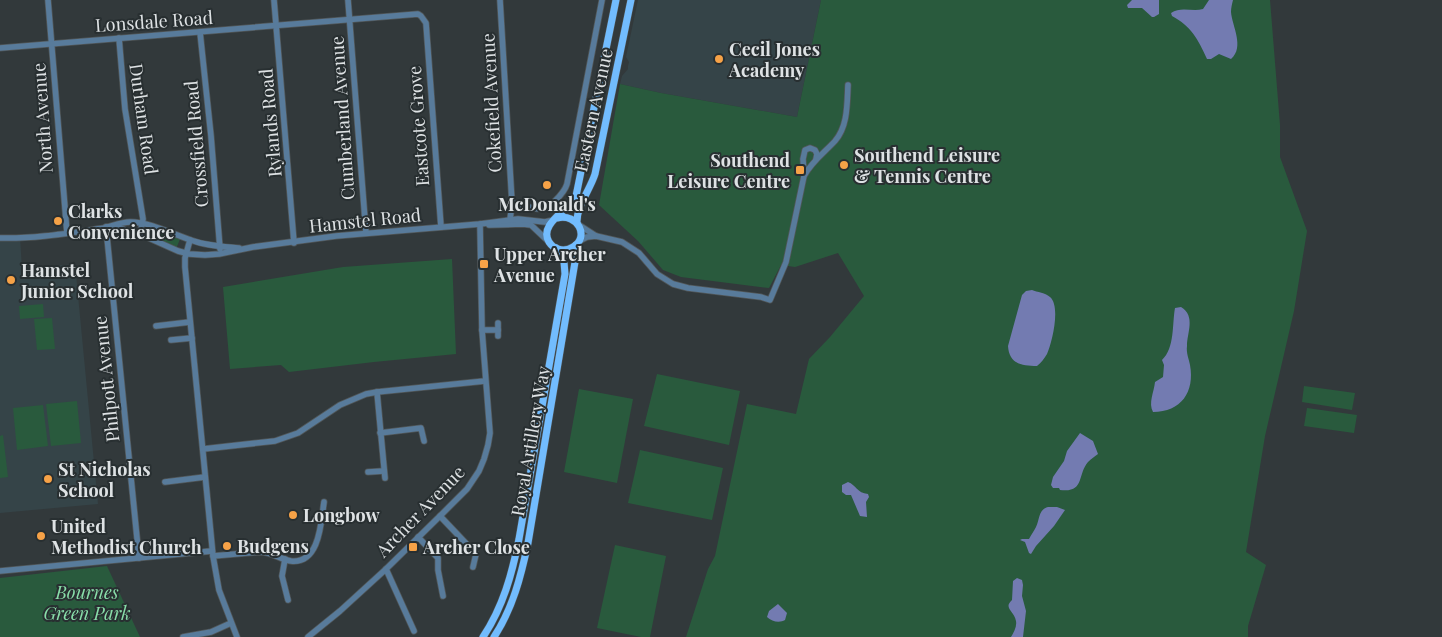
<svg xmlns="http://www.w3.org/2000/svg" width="1442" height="637" font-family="'Playfair Display',serif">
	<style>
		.built { fill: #354448 }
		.green { fill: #295a3d }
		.water { fill: #737bb1 }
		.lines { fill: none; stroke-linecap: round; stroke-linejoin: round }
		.minor-casing { stroke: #515759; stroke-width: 7 }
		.major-casing { stroke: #515759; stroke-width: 8 }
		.minor { stroke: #587b9b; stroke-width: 5.5 }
		.major { stroke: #72bcfe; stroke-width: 7 }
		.poi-dot { fill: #f6a247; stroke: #282f31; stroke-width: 2 }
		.labels { text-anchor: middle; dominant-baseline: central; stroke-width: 4; stroke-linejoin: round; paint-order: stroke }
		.street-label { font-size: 18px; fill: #dee2e4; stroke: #282f31 }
		.poi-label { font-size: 18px; font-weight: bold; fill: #dee2e4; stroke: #282f31; text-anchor: start }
		.park-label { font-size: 18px; font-style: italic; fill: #89dea9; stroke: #282f31 }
	</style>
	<rect width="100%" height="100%" fill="#32393b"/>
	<g class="built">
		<path d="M638 0H821L797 117 661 93 620 84 622 76 628 69V66L629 62 626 57Z"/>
		<path d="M0 237H20L22 269 75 264 98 504 0 513Z"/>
	</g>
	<g class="green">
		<path d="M821 0H1270L1280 125V157L1307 231 1294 311 1265 436 1246 552 1266 565 1248 626V637H686L708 569 715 556 747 404 796 414 809 359 830 337 864 296 838 253 795 267 781 265 769 288 681 277 663 270 638 241 599 205 620 84 661 93 797 117Z"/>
		<path d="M145 228 180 239 176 249 144 233Z"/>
		<path d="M452 259 456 354 374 362 289 372 281 365 230 369 223 287 343 267Z"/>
		<path d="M43 304 44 317 20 319 19 306Z"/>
		<path d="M52 318 55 349 37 350 34 319Z"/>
		<path d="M657 374 740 391 729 445 644 426Z"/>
		<path d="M1304 386 1355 393 1352 410 1302 402Z"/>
		<path d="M579 389 633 399 617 483 564 472Z"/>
		<path d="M77 401 81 443 51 446 46 404Z"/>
		<path d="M43 405 48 446 17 450 13 408Z"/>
		<path d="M1307 408 1357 415 1354 433 1304 426Z"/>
		<path d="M3 435 8 477 0 478V436Z"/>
		<path d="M640 450 723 468 712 520 628 503Z"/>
		<path d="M615 545 666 556 650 637H641L597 628Z"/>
		<path d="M107 566 140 637H0V578Z"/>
	</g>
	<g class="water">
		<path d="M1132 0H1159V14L1154 17H1152L1142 8H1128L1127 5Z"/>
		<path d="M1209 0H1233C1232 4 1231 8 1231 12 1232 26 1245 47 1231 59L1219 54 1211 59H1207C1198 39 1191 26 1172 16L1171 13C1181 6 1192 12 1203 9Z"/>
		<path d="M1032 290C1037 292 1046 293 1050 297 1061 306 1052 343 1047 354 1044 359 1041 363 1037 366 1022 366 1009 364 1008 346L1022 295 1026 291Z"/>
		<path d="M1181 307C1196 316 1187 333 1187 346 1186 353 1189 359 1190 365 1195 392 1181 412 1153 412 1148 403 1154 392 1155 382L1163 377 1164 365 1162 360C1175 348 1172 324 1175 308Z"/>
		<path d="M1080 433 1093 441 1098 454C1095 456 1091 459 1088 462 1077 475 1085 493 1060 490L1059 488H1053L1051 485 1053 477 1064 461 1067 451Z"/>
		<path d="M848 482C856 485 857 493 868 494L869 497 866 502 867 517 860 516 851 495H846L842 492V485Z"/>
		<path d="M1048 507H1057L1065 510 1054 526 1036 546 1031 554 1029 553 1025 542 1020 540 1022 539H1029C1031 535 1034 531 1036 527 1040 519 1038 510 1048 507Z"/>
		<path d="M1017 578 1022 580 1023 585 1022 596 1026 611 1023 637H1011C1014 632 1017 627 1016 621 1014 611 1003 608 1012 600L1013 581Z"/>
		<path d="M778 604 787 613 785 620C780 623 772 622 767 617L769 611Z"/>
	</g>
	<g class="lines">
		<defs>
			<g id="minor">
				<path d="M48 0 67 233"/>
				<path d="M274 0 294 243"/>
				<path d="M348 0 366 233"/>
				<path d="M500 0 512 203 510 220"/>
				<path d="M200 32 211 136 220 249"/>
				<path d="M119 38 125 109 143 219 140 234"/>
				<path d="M0 48 418 14 421 16 426 23 441 227"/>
				<path d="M804 174 803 159 805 150 810 148 815 150 817 154 816 159"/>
				<path d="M512 203C531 205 540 216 555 201 560 196 565 191 567 184L602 0"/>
				<path d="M489 225 523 224 531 225 550 243"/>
				<path d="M579 225 596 236"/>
				<path d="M106 227 122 229 140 234 178 251 189 254 205 255 219 254 253 247 336 236 480 224 518 219 545 222 554 220"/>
				<path d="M106 227 139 558"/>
				<path d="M0 238C35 239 69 233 104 228 113 226 121 222 130 222 152 222 176 236 197 242 210 246 225 247 239 248"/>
				<path d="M190 240 185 258V267L213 556 219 590 237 637"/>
				<path d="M579 241 587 237 596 236 622 242 639 253 657 274 673 284 688 288 761 297 770 300 786 262 804 176C812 161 824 153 835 141 848 126 847 104 848 85"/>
				<path d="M498 323V336"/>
				<path d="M156 326 190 322"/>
				<path d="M482 330H498"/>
				<path d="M171 340 192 338"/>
				<path d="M377 392 385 478"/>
				<path d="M380 433 421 428 424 441"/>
				<path d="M203 449 275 441 298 433 340 405 366 394 377 392 485 381"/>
				<path d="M368 472 384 471"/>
				<path d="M165 482 205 477"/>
				<path d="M440 516 476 554 473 567"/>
				<path d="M418 537 438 558V570L443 596"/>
				<path d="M213 556 260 552C271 552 280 559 291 561 320 564 321 522 324 502"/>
				<path d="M285 559 282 576 288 600"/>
				<path d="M386 569 414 631"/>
				<path d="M0 571 212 551"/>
				<path d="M183 637 211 632 231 623"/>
				<path d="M308 637 340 611 386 569 440 516 467 489 479 471 484 459 488 445 490 433 482 330 480 224"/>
			</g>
			<g id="major">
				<path d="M557 218C578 213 590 237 573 247 568 250 563 251 558 249 554 248 551 245 549 242 538 224 569 210 576 196L616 0"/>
				<path d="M577 223C576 207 590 190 595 174L631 0"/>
				<path d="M483 637C503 607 512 574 519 539L565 274 564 262 556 248"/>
				<path d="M494 637C513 608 521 576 528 543L575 262 576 245"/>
			</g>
		</defs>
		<use href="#minor" class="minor-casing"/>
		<use href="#major" class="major-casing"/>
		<use href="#minor" class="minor"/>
		<use href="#major" class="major"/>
	</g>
	<g class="poi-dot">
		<circle cx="719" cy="59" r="5"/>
		<circle cx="844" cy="165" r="5"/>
		<rect x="795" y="165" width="10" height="10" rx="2.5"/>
		<circle cx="547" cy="185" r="5"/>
		<circle cx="58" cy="221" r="5"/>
		<rect x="479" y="259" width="10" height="10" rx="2.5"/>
		<circle cx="11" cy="280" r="5"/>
		<circle cx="48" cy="479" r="5"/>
		<circle cx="293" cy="515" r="5"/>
		<circle cx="41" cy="536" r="5"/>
		<circle cx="227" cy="546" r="5"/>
		<rect x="408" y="542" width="10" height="10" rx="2.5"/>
	</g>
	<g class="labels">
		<g class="street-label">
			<text transform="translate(154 21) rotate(-4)">Lonsdale Road</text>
			<text transform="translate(491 103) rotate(-93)">Cokefield Avenue</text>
			<text transform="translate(593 110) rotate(-78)">Eastern Avenue</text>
			<text transform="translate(42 118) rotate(-94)">North Avenue</text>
			<text transform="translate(342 118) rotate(-94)">Cumberland Avenue</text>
			<text transform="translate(144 119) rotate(82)">Durham Road</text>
			<text transform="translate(270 123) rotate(-95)">Rylands Road</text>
			<text transform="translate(418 126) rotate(-94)">Eastcote Grove</text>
			<text transform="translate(196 144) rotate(-95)">Crossfield Road</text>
			<text transform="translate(365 220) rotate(-6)">Hamstel Road</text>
			<text transform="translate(106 379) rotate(-96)">Philpott Avenue</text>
			<text transform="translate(530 441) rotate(-80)">Royal Artillery Way</text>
			<text transform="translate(420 511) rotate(-46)">Archer Avenue</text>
		</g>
		<g class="poi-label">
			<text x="729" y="49">Cecil Jones<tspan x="729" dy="21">Academy</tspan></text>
			<text x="854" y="155">Southend Leisure<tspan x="854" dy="21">&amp; Tennis Centre</tspan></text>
			<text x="790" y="160" text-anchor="end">Southend<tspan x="790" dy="21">Leisure Centre</tspan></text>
			<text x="547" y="204" text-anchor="middle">McDonald's</text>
			<text x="68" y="211">Clarks<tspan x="68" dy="21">Convenience</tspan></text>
			<text x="494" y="254">Upper Archer<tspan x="494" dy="21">Avenue</tspan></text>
			<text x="21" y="270">Hamstel<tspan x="21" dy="21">Junior School</tspan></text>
			<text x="58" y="469">St Nicholas<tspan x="58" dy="21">School</tspan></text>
			<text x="303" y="515">Longbow</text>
			<text x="51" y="526">United<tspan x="51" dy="21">Methodist Church</tspan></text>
			<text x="237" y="546">Budgens</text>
			<text x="423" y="547">Archer Close</text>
		</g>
		<g class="park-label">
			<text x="87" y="592">Bournes<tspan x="87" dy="21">Green Park</tspan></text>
		</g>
	</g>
</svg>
